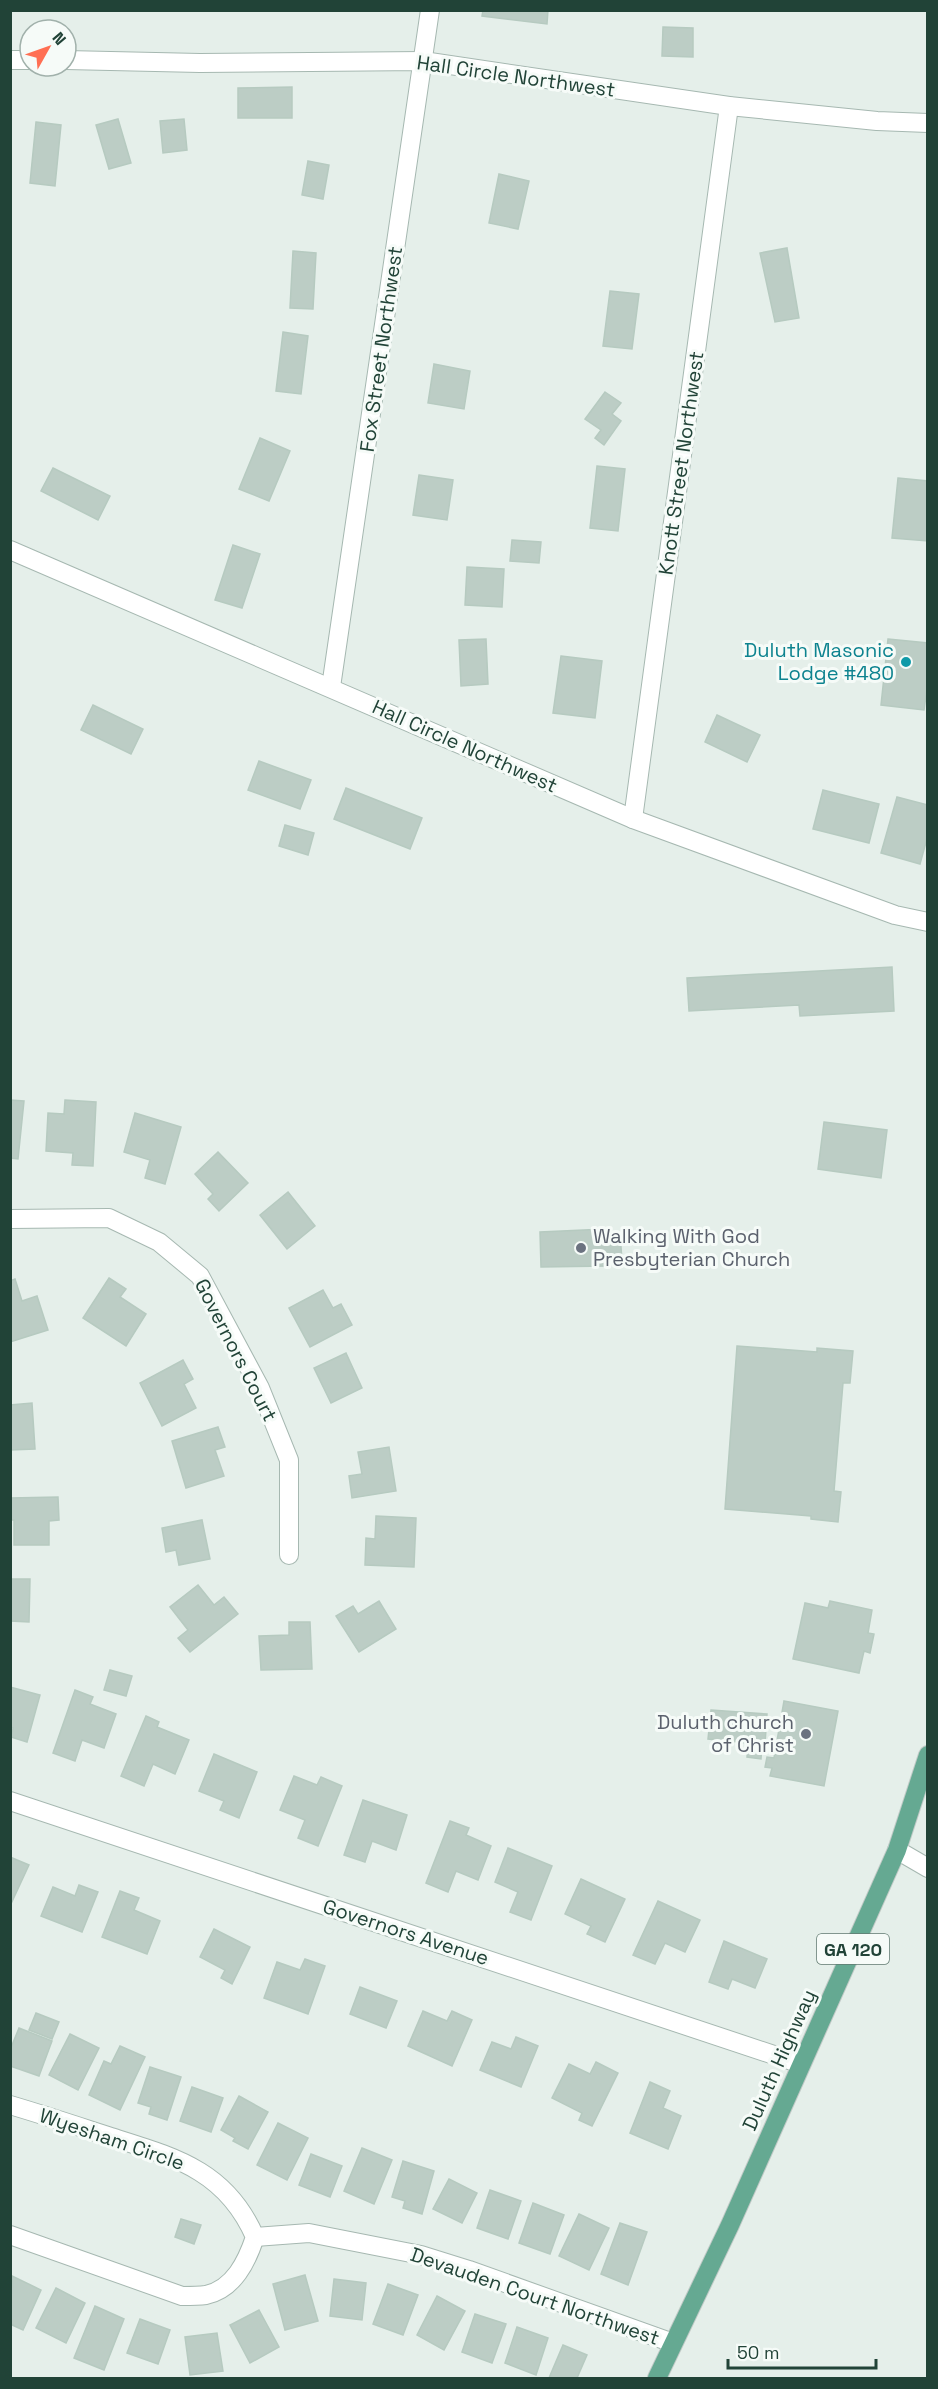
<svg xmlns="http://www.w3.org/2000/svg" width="938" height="2389" font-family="'Space Grotesk',sans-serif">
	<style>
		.building { fill: #bccdc5; stroke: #b6cac0; stroke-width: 1.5 }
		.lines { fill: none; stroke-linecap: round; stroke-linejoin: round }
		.minor-casing { stroke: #a6b8b1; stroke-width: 20 }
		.major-casing { stroke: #c1cac7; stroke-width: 20 }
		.minor { stroke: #fff; stroke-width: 18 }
		.major { stroke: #65a992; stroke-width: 18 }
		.culture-dot { fill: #0f9aa8; stroke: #f6fbf8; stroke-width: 2 }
		.worship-dot { fill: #6b7280; stroke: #f6fbf8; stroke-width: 2 }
		.labels { text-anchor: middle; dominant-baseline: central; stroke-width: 6; stroke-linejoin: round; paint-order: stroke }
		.shield { fill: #f6fbf8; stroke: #617a71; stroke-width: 1.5 }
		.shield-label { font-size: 18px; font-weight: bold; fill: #214337 }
		.street-label { font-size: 20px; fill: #214337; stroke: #f6fbf8 }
		.culture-label { font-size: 20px; fill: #0d838f; stroke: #f6fbf8; text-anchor: end }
		.worship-label { font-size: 20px; fill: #5b616d; stroke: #f6fbf8; text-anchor: start }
	</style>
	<rect width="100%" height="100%" fill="#e5efea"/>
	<g class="building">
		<path d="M483 10H548L547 24 482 16Z"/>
		<path d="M663 27 693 28V57L662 56Z"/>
		<path d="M292 87V118H238V88Z"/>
		<path d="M118 119 131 163 109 169 96 125Z"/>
		<path d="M184 119 187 150 163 153 160 121Z"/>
		<path d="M36 122 61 125 55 186 30 183Z"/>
		<path d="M308 161 329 165 323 199 302 195Z"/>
		<path d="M499 174 529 181 518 229 489 223Z"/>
		<path d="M787 248 799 318 775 322 760 253Z"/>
		<path d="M293 251 316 253 313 309 290 308Z"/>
		<path d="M610 291 639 294 632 349 603 346Z"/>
		<path d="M283 332 308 336 301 394 276 391Z"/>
		<path d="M434 364 470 371 464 409 428 403Z"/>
		<path d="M605 392 621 403 612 414 621 421 604 445 595 438 601 430 585 419Z"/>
		<path d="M260 438 290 451 269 501 239 489Z"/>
		<path d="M597 466 625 469 618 531 590 528Z"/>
		<path d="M53 468 110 496 98 520 41 491Z"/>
		<path d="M419 475 453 480 447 520 413 515Z"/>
		<path d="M898 478 928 481V541L892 538Z"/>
		<path d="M512 540 541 542 539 563 510 561Z"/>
		<path d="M233 545 260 554 242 608 215 600Z"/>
		<path d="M467 567 504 569 502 607 465 605Z"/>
		<path d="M486 639 488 684 461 686 459 640Z"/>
		<path d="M888 639 928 643V682L924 710 881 705Z"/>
		<path d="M561 656 602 661 595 718 553 713Z"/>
		<path d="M93 705 143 729 131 754 81 730Z"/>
		<path d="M717 715 760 735 747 762 705 742Z"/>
		<path d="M259 761 311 780 300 809 248 790Z"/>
		<path d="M346 788 422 818 410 849 334 819Z"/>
		<path d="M823 790 879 804 869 843 813 829Z"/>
		<path d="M897 797 928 805V835L920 864 881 853Z"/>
		<path d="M285 825 314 833 308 855 279 846Z"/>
		<path d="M892 967 894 1011 800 1016 799 1005 689 1011 687 978Z"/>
		<path d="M10 1100 24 1101 18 1159 10 1158Z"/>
		<path d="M65 1100 96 1102 93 1166 72 1165 73 1153 46 1151 48 1113 64 1114Z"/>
		<path d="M135 1113 181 1127 165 1184 145 1178 150 1160 124 1152Z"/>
		<path d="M824 1122 887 1130 881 1178 818 1169Z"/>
		<path d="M218 1152 248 1183 219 1211 208 1199 213 1194 195 1174Z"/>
		<path d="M288 1192 315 1226 287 1249 260 1215Z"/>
		<path d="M605 1229V1235L620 1234 622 1260 606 1262 607 1266 541 1267 540 1232Z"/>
		<path d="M109 1278 126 1289 120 1297 146 1314 126 1346 83 1318Z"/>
		<path d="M15 1279 22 1301 37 1296 48 1330 10 1342V1281Z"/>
		<path d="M323 1290 333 1308 341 1304 352 1325 310 1347 289 1308Z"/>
		<path d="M737 1346 817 1352V1348L853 1351 850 1383H843L834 1491 841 1492 838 1522 811 1519V1516L725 1509Z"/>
		<path d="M346 1353 362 1388 331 1403 314 1368Z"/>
		<path d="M183 1360 193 1379 184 1384 196 1408 162 1426 140 1383Z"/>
		<path d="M32 1403 35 1449 10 1450V1405Z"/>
		<path d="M218 1427 225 1447 215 1450 224 1476 186 1488 172 1441Z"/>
		<path d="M389 1447 396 1491 352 1498 349 1476 362 1474 358 1452Z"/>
		<path d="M58 1497 59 1520 49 1521V1545H14V1520H10V1498Z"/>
		<path d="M376 1516 416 1518 414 1567 365 1565 366 1538 375 1539Z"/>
		<path d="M202 1520 210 1559 179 1565 176 1550 166 1552 162 1528Z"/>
		<path d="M10 1579H30L29 1622 10 1621Z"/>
		<path d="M198 1585 214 1605 224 1597 238 1614 190 1652 178 1638 188 1630 170 1607Z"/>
		<path d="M379 1601 396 1629 359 1652 336 1616 353 1606 358 1614Z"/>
		<path d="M830 1601 872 1610 868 1633 874 1634 870 1653 864 1651 859 1673 793 1659 805 1603 828 1608Z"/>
		<path d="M289 1622H310L312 1669 261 1670 259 1636 289 1635Z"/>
		<path d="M110 1670 132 1676 126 1696 104 1690Z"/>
		<path d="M10 1687 40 1695 27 1742 11 1737 13 1728 10 1727Z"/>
		<path d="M75 1690 93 1697 90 1704 116 1714 104 1748 82 1740 75 1761 53 1753Z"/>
		<path d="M784 1701 838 1711 824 1786 770 1776 772 1768 765 1767 767 1757 774 1758Z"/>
		<path d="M711 1710 767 1714 765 1744H762L761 1759 747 1757 748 1743 708 1739Z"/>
		<path d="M146 1716 159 1722 157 1727 189 1740 175 1774 153 1764 144 1786 121 1776Z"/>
		<path d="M214 1754 257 1772 239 1818 220 1810 224 1801 199 1791Z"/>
		<path d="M294 1776 317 1785 321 1777 342 1786 318 1846 298 1838 305 1820 280 1810Z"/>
		<path d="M363 1800 407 1815 396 1850 372 1841 365 1862 344 1855Z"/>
		<path d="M450 1821 469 1828 466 1835 491 1846 478 1880 456 1871 448 1892 426 1883Z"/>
		<path d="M508 1848 552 1866 531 1920 510 1912 518 1892 495 1882Z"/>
		<path d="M10 1857 29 1865 10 1906Z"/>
		<path d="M581 1879 625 1899 605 1942 587 1934 591 1926 565 1914Z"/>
		<path d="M79 1885 98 1892 82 1932 41 1916 53 1887 75 1896Z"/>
		<path d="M120 1891 139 1898 134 1910 160 1921 147 1954 102 1937Z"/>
		<path d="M658 1901 700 1920 685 1952 665 1943 655 1964 633 1955Z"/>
		<path d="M214 1929 250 1947 232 1984 221 1978 225 1970 200 1957Z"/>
		<path d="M724 1941 767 1959 755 1988 732 1979 728 1989 709 1982Z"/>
		<path d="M305 1959 325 1966 308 2014 264 1998 277 1962 300 1970Z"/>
		<path d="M360 1987 397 2001 386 2028 350 2014Z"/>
		<path d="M423 2011 447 2021 452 2011 472 2020 452 2066 408 2046Z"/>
		<path d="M36 2013 59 2022 52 2039 29 2030Z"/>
		<path d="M19 2028 52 2041 39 2076 10 2066V2050Z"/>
		<path d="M70 2034 99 2048 78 2090 49 2075Z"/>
		<path d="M516 2037 538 2046 521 2087 480 2070 492 2042 511 2049Z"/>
		<path d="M120 2046 145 2057 120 2110 89 2095 104 2061 111 2064Z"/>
		<path d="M596 2062 618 2073 592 2126 579 2120 582 2113 552 2098 569 2064 590 2074Z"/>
		<path d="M150 2067 181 2077 167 2120 149 2114 151 2107 138 2103Z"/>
		<path d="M650 2082 670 2091 663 2108 681 2116 668 2149 630 2133Z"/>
		<path d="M192 2087 223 2098 211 2132 180 2121Z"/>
		<path d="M239 2096 268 2112 248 2149 233 2141 235 2138 221 2130Z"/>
		<path d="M278 2123 308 2138 287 2180 257 2165Z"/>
		<path d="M362 2148 392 2160 374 2204 344 2191Z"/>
		<path d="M311 2154 342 2166 330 2197 299 2185Z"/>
		<path d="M403 2161 434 2171 422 2214 403 2208 405 2201 392 2197Z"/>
		<path d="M449 2179 477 2193 462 2223 433 2209Z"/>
		<path d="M490 2190 521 2201 508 2239 477 2228Z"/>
		<path d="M533 2203 564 2215 550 2254 519 2243Z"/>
		<path d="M579 2214 609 2228 589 2270 559 2256Z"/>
		<path d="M181 2219 201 2225 194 2244 175 2237Z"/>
		<path d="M620 2223 647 2232 628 2285 601 2274Z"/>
		<path d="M305 2275 318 2321 285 2330 273 2284Z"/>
		<path d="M12 2276 41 2290 23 2330 10 2324Z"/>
		<path d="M334 2279 366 2283 362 2320 330 2316Z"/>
		<path d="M388 2284 418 2295 403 2335 373 2324Z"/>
		<path d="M56 2288 85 2303 66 2343 36 2328Z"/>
		<path d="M437 2296 465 2311 444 2350 417 2335Z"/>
		<path d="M95 2306 124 2319 104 2370 74 2358Z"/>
		<path d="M259 2310 279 2347 250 2363 230 2325Z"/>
		<path d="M475 2314 506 2324 492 2363 462 2352Z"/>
		<path d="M140 2319 170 2330 158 2364 127 2353Z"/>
		<path d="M517 2327 548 2338 536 2375 505 2363Z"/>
		<path d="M217 2333 223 2371 190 2375 185 2337Z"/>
		<path d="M563 2345 587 2355 577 2378H549Z"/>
	</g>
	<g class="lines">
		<defs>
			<g id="minor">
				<path d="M10 60H30"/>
				<path d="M66 60 200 63 423 61 729 106 877 121 928 123"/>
				<path d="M10 550 633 819 895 915 928 922"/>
				<path d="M331 687 430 10"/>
				<path d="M633 819 729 106"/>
				<path d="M10 1219 109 1218 159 1242 200 1276 260 1388 289 1460V1555"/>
				<path d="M10 1801 801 2064"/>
				<path d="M897 1850 928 1868"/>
				<path d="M10 2105C44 2115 77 2126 111 2137 174 2157 226 2170 255 2237 247 2261 234 2289 206 2295 198 2296 190 2296 182 2296L10 2235"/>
				<path d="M255 2237 309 2233 421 2255 469 2270 673 2343"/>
			</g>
			<path id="major" d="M657 2378 730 2225 897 1850 928 1755"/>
		</defs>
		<use href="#minor" class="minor-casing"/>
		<use href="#major" class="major-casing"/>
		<use href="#minor" class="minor"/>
		<use href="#major" class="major"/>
	</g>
	<circle class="culture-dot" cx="906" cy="662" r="6"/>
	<g class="worship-dot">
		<circle cx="581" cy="1248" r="6"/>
		<circle cx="806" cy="1734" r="6"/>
	</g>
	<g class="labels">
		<rect class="shield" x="817" y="1934" width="72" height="30" rx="4.5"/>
		<g class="shield-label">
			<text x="853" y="1949">GA 120</text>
		</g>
		<g class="street-label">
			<text transform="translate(516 76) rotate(8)">Hall Circle Northwest</text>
			<text transform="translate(381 349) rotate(-82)">Fox Street Northwest</text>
			<text transform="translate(681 463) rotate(-82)">Knott Street Northwest</text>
			<text transform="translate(465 746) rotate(24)">Hall Circle Northwest</text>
			<text transform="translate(236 1350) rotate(63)">Governors Court</text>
			<text transform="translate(406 1932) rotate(18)">Governors Avenue</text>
			<text transform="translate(779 2060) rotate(-66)">Duluth Highway</text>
			<text transform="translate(112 2139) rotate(19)">Wyesham Circle</text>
			<text transform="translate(535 2296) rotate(19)">Devauden Court Northwest</text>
		</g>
		<g class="culture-label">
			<text x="894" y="650">Duluth Masonic<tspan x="894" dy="23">Lodge #480</tspan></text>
		</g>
		<g class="worship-label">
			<text x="593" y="1236">Walking With God<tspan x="593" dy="23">Presbyterian Church</tspan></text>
			<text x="794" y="1722" text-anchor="end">Duluth church<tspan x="794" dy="23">of Christ</tspan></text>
		</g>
	</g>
	<rect width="938" height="2389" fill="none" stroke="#214337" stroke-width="24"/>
	<g transform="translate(48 48) rotate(50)"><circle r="28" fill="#f6fbf8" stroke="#a1b1ab" stroke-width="1.5"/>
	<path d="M0-4.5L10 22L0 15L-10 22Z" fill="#ff6f53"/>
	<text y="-9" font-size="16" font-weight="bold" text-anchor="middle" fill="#214337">N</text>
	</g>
	<path d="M728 2359v9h148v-9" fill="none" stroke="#214337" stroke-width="3"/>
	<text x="737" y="2359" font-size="18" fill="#214337" stroke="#f6fbf8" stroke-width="4.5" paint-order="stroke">50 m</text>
</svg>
